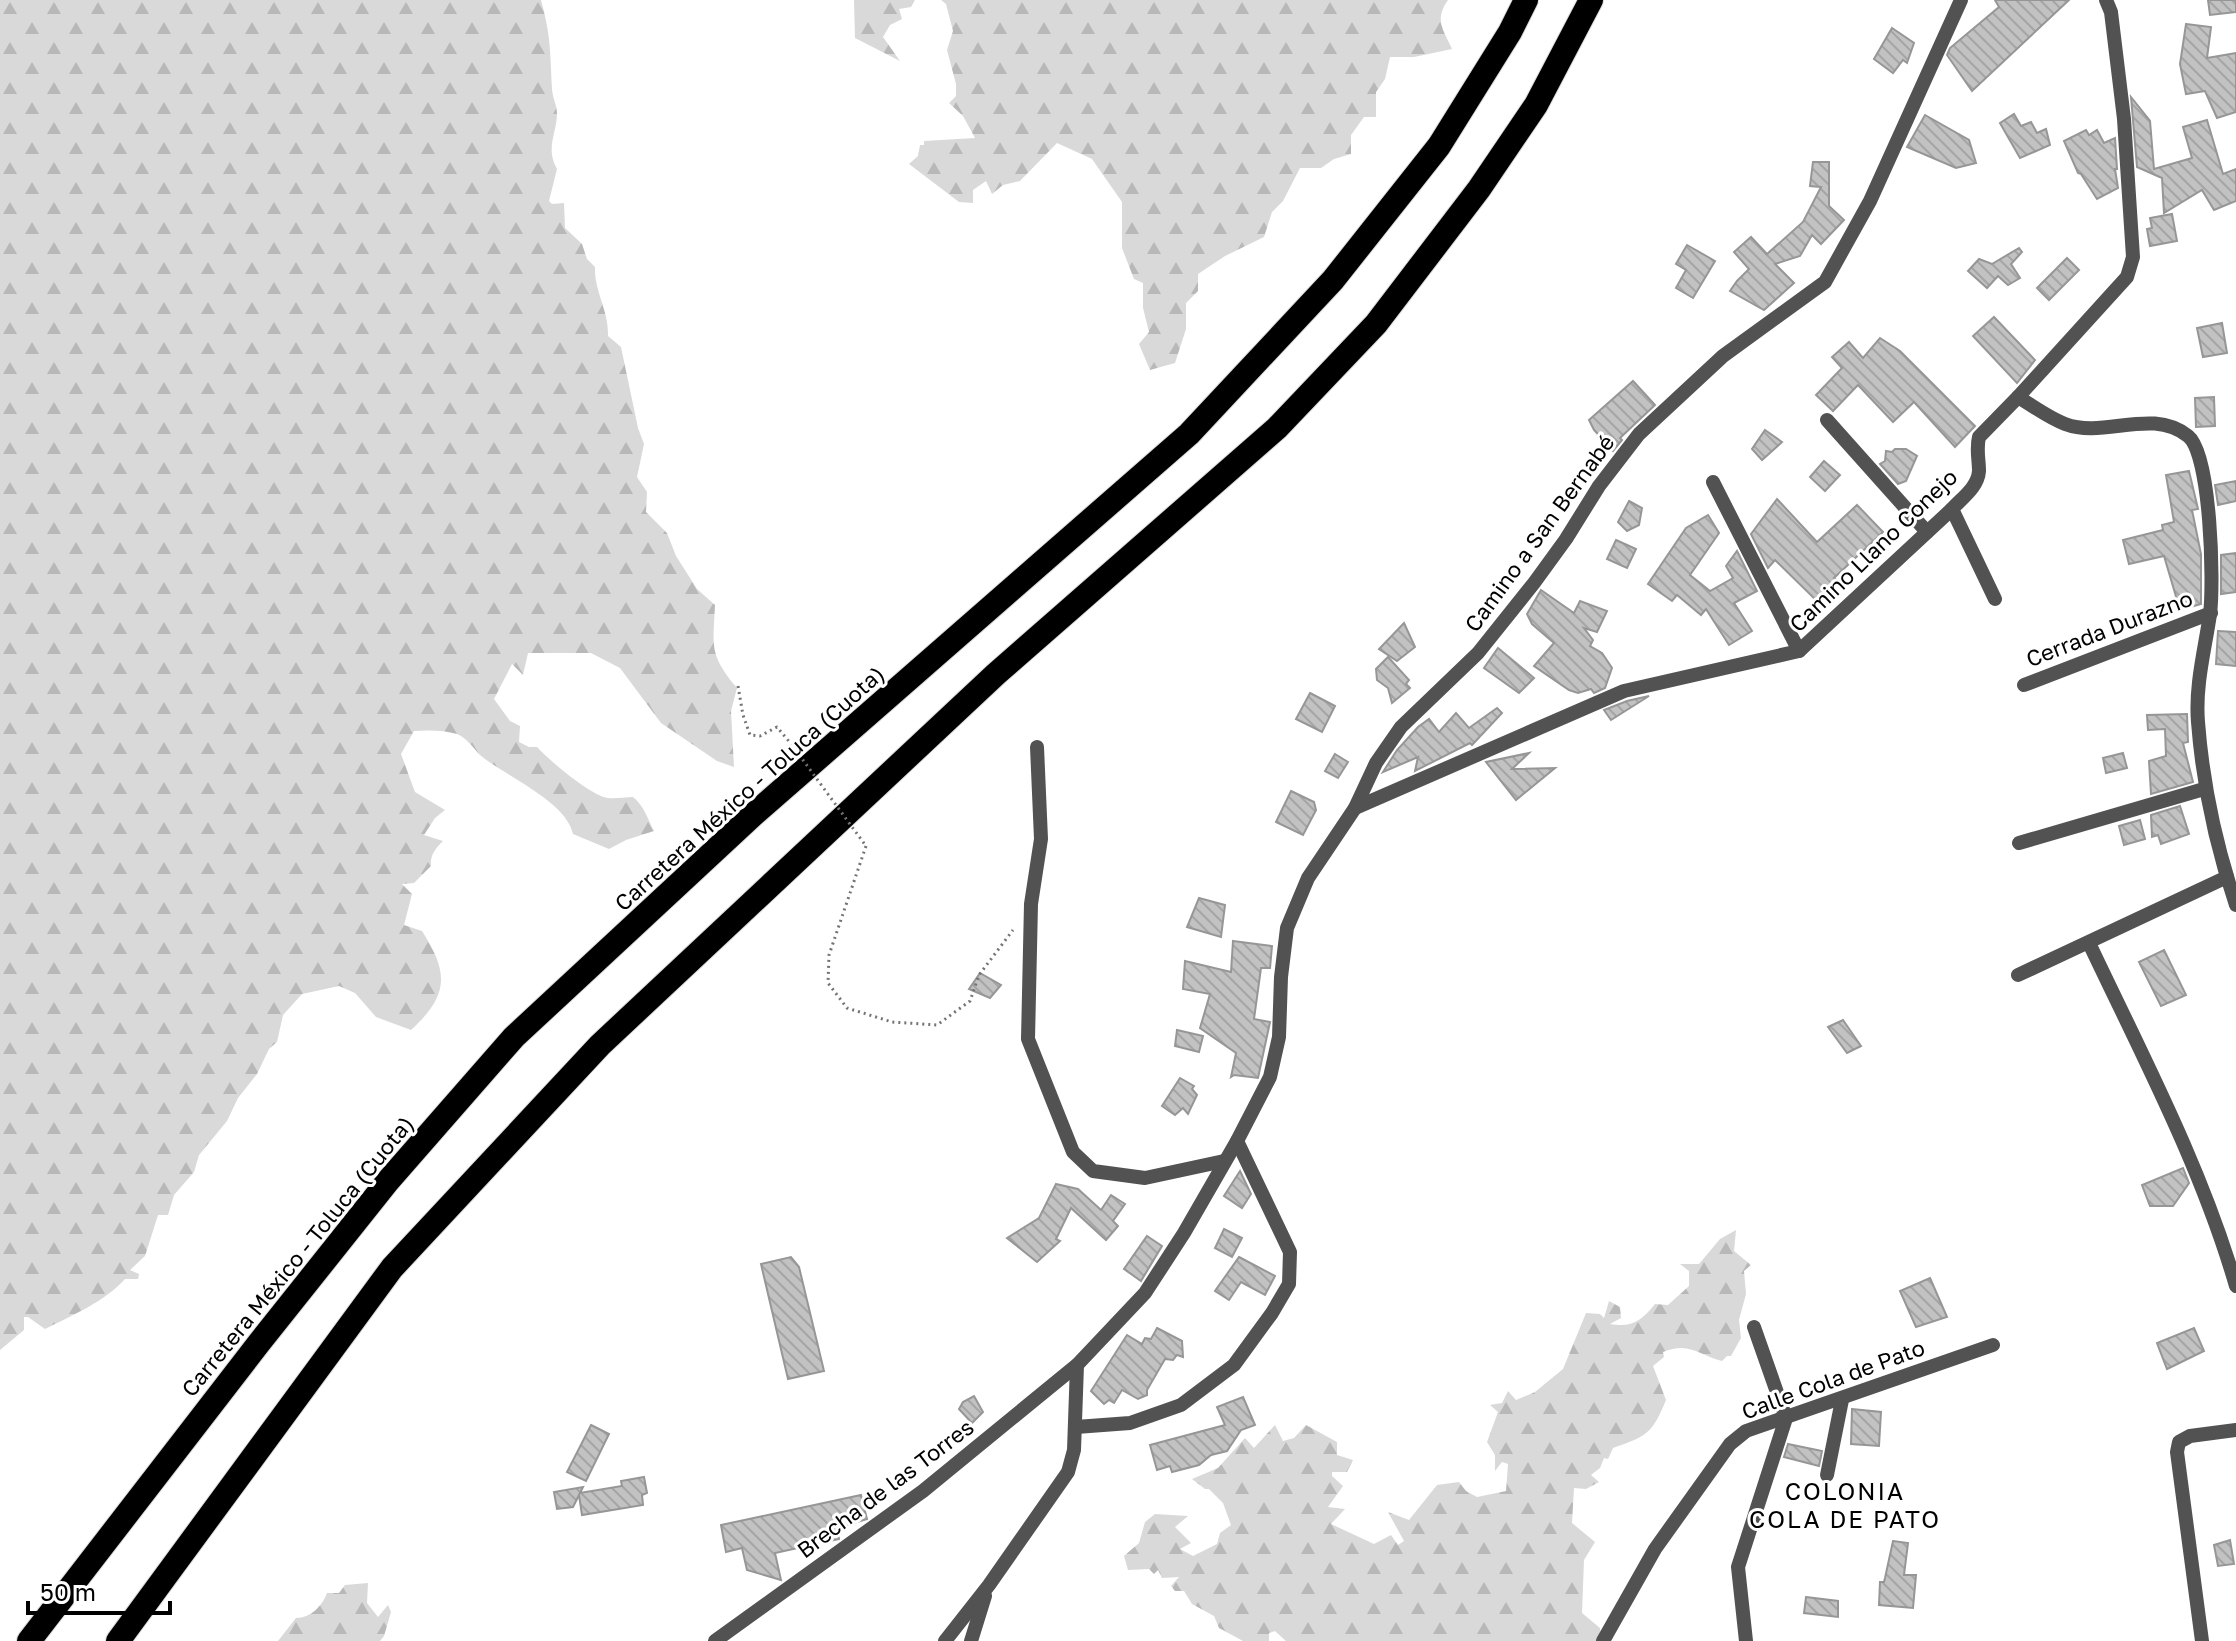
<svg xmlns="http://www.w3.org/2000/svg" width="2236" height="1641" font-family="'Golos Text',sans-serif">
	<style>
		.forest { fill: url(#forest-firs) }
		.building { fill: url(#building-back-hatch); stroke: #969696; stroke-width: 2 }
		.lines { fill: none; stroke-linecap: round; stroke-linejoin: round }
		.motorway-casing { stroke: #dbdbdb; stroke-width: 26 }
		.path { stroke: #747474; stroke-width: 3; stroke-dasharray: 2 4; stroke-linecap: butt }
		.minor { stroke: #525252; stroke-width: 14 }
		.motorway { stroke: #000; stroke-width: 24 }
		.path-bridge { stroke: #747474; stroke-width: 3; stroke-dasharray: 2 4; stroke-linecap: butt }
		.labels { text-anchor: middle; dominant-baseline: central; stroke-width: 6; stroke-linejoin: round; paint-order: stroke }
		.street-label { font-size: 22px; fill: #000; stroke: #fff }
		.neighbourhood-label { font-size: 24px; letter-spacing: 2px; fill: #000; stroke: #fff }
	</style>
	<defs>
		<pattern id="forest-firs" width="22" height="20" patternUnits="userSpaceOnUse" patternTransform="scale(2)"><rect width="22" height="20" fill="#d9d9d9"/><path d="M5 1l3.5 6h-7zM16 11l3.5 6h-7z" fill="#b8b8b8"/></pattern>
		<pattern id="building-back-hatch" width="6" height="6" patternUnits="userSpaceOnUse" patternTransform="scale(2)"><rect width="6" height="6" fill="#c2c2c2"/><path d="M-1 5l2 2M0 0l6 6M5-1l2 2" fill="none" stroke="#a5a5a5"/></pattern>
	</defs>
	<rect width="100%" height="100%" fill="#fff"/>
	<g class="forest">
		<path d="M0 0H541C551 36 550 52 552 88 552 97 557 105 557 113 557 133 545 148 557 169L549 201 552 204 564 203 565 228 582 244 587 259 595 267C594 291 609 311 608 336L621 347 638 428 644 444 637 477 647 492 646 512 667 533 676 556 697 589 715 605C713 648 709 654 737 688L731 711 734 767 717 761 661 723 620 668 591 653H528L523 675 512 664 494 699 510 721 520 726 519 742 529 747H537C549 760 591 796 608 798 615 799 625 797 633 797 645 807 647 818 654 831L626 840 609 849 573 834C566 801 505 776 480 755 473 748 467 738 457 734 444 730 428 730 414 731L401 754 415 792 445 810 435 818 424 835 443 841C435 849 430 855 431 866L414 883 402 884 412 894 404 925 422 931C449 973 449 995 411 1030L376 1017 355 993 339 986 302 994 283 1015 277 1042 269 1049 257 1074 238 1098 227 1121 199 1155 194 1172 174 1195 168 1215H158L145 1256 130 1270 139 1274 138 1279H125C104 1302 73 1315 45 1329L28 1317H24V1330L0 1350Z"/>
		<path d="M854 0H915L911 7 899 9 902 19 890 25 883 37 900 61 855 38Z"/>
		<path d="M941 0H1448C1434 20 1443 29 1452 49L1414 57H1390L1385 79 1376 92V117H1364L1351 135V154L1334 159 1321 168H1300L1283 201 1272 212 1264 237 1225 256 1198 274V291L1186 303V329L1175 363 1150 370 1139 344 1149 332 1143 308V283L1134 279 1122 248V202L1092 159 1057 143 1020 181 1003 185 992 194 986 181 973 190V203L959 202 909 164 918 156 920 145H924V141L975 138 963 116 949 103 956 96V84L947 50 953 31 946 4Z"/>
		<path d="M1736 1230 1734 1251 1751 1265 1744 1271 1746 1294 1739 1320 1741 1338 1731 1356H1727L1722 1361C1699 1355 1689 1341 1663 1352L1664 1357 1653 1366 1666 1400C1652 1434 1647 1436 1613 1448L1608 1459 1604 1458 1600 1468 1591 1475 1599 1482 1586 1489 1574 1488 1572 1523 1595 1542 1584 1560 1582 1613 1600 1628 1601 1641H1286L1275 1631 1269 1633V1641H1243L1219 1628 1214 1616 1192 1604 1184 1591H1175L1171 1586 1179 1577 1162 1578 1158 1570 1154 1574 1149 1569 1128 1570 1124 1556 1139 1543 1145 1522 1155 1514 1188 1516 1175 1527 1191 1543 1180 1549 1193 1556 1217 1544 1220 1533 1231 1525 1223 1503 1209 1489H1205L1192 1479 1218 1468 1245 1438 1254 1448 1275 1425 1283 1441 1294 1438 1306 1425 1337 1442V1455L1353 1460 1347 1472H1332V1476L1343 1486 1328 1507 1345 1509 1331 1524 1374 1544 1391 1535 1398 1545 1404 1541 1388 1512 1409 1520 1437 1485 1459 1482 1466 1491 1477 1497 1506 1491 1508 1464 1502 1462 1495 1471V1455L1487 1442 1498 1412 1490 1405 1502 1403 1508 1391 1516 1400 1535 1392 1563 1369 1586 1313 1600 1314 1604 1318 1609 1301 1620 1307 1621 1318 1610 1324C1632 1328 1641 1321 1655 1304L1668 1305 1689 1286V1271L1680 1264H1699L1720 1239Z"/>
		<path d="M368 1583 367 1603 378 1617 388 1605 391 1612 384 1636 380 1641H278L296 1618C311 1618 322 1606 327 1593H339L345 1585Z"/>
	</g>
	<g class="building">
		<path d="M1995 0H2069L1972 91 1947 55 1950 48 1999 7Z"/>
		<path d="M2208 0H2236V12L2210 15Z"/>
		<path d="M2186 24 2211 27 2207 58 2236 53V112L2217 118 2205 91 2186 94 2180 64Z"/>
		<path d="M1892 28 1914 43 1907 63 1903 60 1893 73 1874 59Z"/>
		<path d="M2131 97 2150 121 2154 169 2192 158 2183 127 2207 120 2223 174 2236 169V201L2214 210 2202 190 2164 213 2162 178 2137 167Z"/>
		<path d="M2014 114 2021 126 2031 122 2037 133 2046 129 2050 145 2020 158 2000 123Z"/>
		<path d="M1925 115 1969 140 1976 163 1956 168 1907 147Z"/>
		<path d="M2086 130 2089 135 2097 130 2104 143 2115 138 2117 169H2115L2118 188 2097 199 2081 174 2078 173 2064 141Z"/>
		<path d="M1813 162H1829V206L1844 220 1821 244 1812 235 1800 256 1775 264 1794 283 1764 310 1730 291 1737 281 1749 269 1734 252 1751 237 1767 254 1803 222 1821 187 1810 186Z"/>
		<path d="M2172 214 2177 241 2150 246 2147 229 2152 228 2150 218Z"/>
		<path d="M1687 245 1715 261 1693 298 1676 288 1686 270 1676 264Z"/>
		<path d="M2019 248 2022 252 2011 264 2020 278 2008 285 1998 276 1987 288 1968 271 1979 259 1992 264Z"/>
		<path d="M2067 258 2079 270 2049 300 2037 288Z"/>
		<path d="M1994 317 2035 360 2017 383 1973 336Z"/>
		<path d="M2222 323 2227 353 2203 357 2197 328Z"/>
		<path d="M1880 338 1900 351 1975 426 1955 447 1914 402 1893 422 1858 385 1833 411 1816 395 1842 368 1832 357 1849 342 1863 358Z"/>
		<path d="M1633 381 1655 405 1620 438 1622 440 1613 451 1594 430 1589 420Z"/>
		<path d="M2214 397 2215 426 2196 427 2195 398Z"/>
		<path d="M1765 430 1782 442 1762 460 1752 449Z"/>
		<path d="M1895 449H1906L1917 456 1906 481 1898 484 1880 464 1885 461 1886 451 1892 452Z"/>
		<path d="M1824 461 1840 475 1825 491 1810 477Z"/>
		<path d="M2189 471 2198 509 2192 510 2201 554V604L2180 610 2164 556 2129 564 2123 540 2163 530 2162 525 2174 522 2166 475Z"/>
		<path d="M2236 481V501L2218 505 2215 485Z"/>
		<path d="M1777 499 1817 542 1857 505 1883 532 1834 578 1838 581 1820 604 1775 560 1768 568 1751 534Z"/>
		<path d="M1629 501 1642 508 1639 525 1627 531 1618 522Z"/>
		<path d="M1708 515 1719 533 1690 575 1710 591 1733 578 1726 566 1737 551 1757 591 1734 603 1752 631 1729 645 1706 609 1701 615 1677 595 1672 601 1648 584 1686 528Z"/>
		<path d="M1616 540 1636 549 1627 568 1607 559Z"/>
		<path d="M2236 553V592L2221 594V555Z"/>
		<path d="M1541 590 1574 613 1580 601 1607 611 1597 632 1584 628 1593 640 1590 646 1602 653 1612 668 1605 688 1594 693 1591 689 1578 693 1569 690 1534 666 1554 643 1532 624 1527 614Z"/>
		<path d="M1404 623 1415 647 1397 661 1379 649Z"/>
		<path d="M2218 631 2236 632V666L2216 664Z"/>
		<path d="M1498 648 1534 678 1519 693 1484 668Z"/>
		<path d="M1388 657 1409 680 1406 684 1410 688 1392 703 1388 688 1377 680 1376 669Z"/>
		<path d="M1310 693 1335 706 1322 732 1296 719Z"/>
		<path d="M1649 696 1611 720 1604 710 1627 701Z"/>
		<path d="M1497 708 1502 713 1472 745 1470 743 1415 771 1418 757 1383 772 1397 750 1418 727 1429 719 1439 732 1456 713 1469 728Z"/>
		<path d="M2187 714 2188 742 2183 743 2193 782 2151 794 2149 761 2166 756 2165 729 2148 730 2147 715Z"/>
		<path d="M1529 753 1512 769 1555 768 1516 800 1486 762Z"/>
		<path d="M2123 753 2127 768 2106 773 2103 758Z"/>
		<path d="M1335 754 1348 762 1338 778 1325 771Z"/>
		<path d="M1291 791 1314 802 1316 810 1303 835 1276 822Z"/>
		<path d="M2180 806 2189 834 2161 844 2158 835 2152 837 2151 815Z"/>
		<path d="M2140 820 2145 839 2124 845 2119 826Z"/>
		<path d="M1199 898 1225 905 1221 937 1187 927Z"/>
		<path d="M1233 941 1272 946 1270 968H1261L1254 1019 1270 1022 1258 1078 1234 1075 1231 1077 1236 1053 1200 1028 1210 994 1183 989 1185 961 1231 972Z"/>
		<path d="M2164 950 2186 995 2161 1006 2139 962Z"/>
		<path d="M980 973 1001 985 990 998 969 989Z"/>
		<path d="M1843 1020 1861 1046 1847 1053 1828 1027Z"/>
		<path d="M1177 1030 1203 1036 1199 1052 1175 1046Z"/>
		<path d="M1180 1078 1194 1086 1192 1089 1197 1095 1188 1114 1183 1108 1175 1115 1162 1106Z"/>
		<path d="M2183 1168 2189 1183 2173 1206H2150L2142 1185Z"/>
		<path d="M1240 1171 1251 1194 1242 1208 1224 1196Z"/>
		<path d="M1056 1184 1078 1189 1101 1210 1111 1195 1125 1204 1113 1221 1118 1226 1106 1240 1071 1208 1056 1239 1060 1241 1037 1262 1007 1238 1039 1218Z"/>
		<path d="M1224 1229 1242 1238 1232 1257 1215 1248Z"/>
		<path d="M1147 1236 1162 1246 1141 1281 1124 1269Z"/>
		<path d="M791 1257 799 1267 824 1371 788 1379 761 1264Z"/>
		<path d="M1239 1257 1275 1276 1265 1295 1241 1282 1229 1300 1215 1291Z"/>
		<path d="M1930 1278 1947 1317 1916 1327 1900 1291Z"/>
		<path d="M1157 1328 1182 1341 1183 1357 1177 1355 1173 1360 1165 1359 1147 1390V1395L1138 1399 1122 1390 1114 1403 1109 1400 1104 1404 1091 1391 1127 1335 1142 1344 1145 1338 1151 1339Z"/>
		<path d="M2194 1328 2204 1351 2167 1369 2157 1343Z"/>
		<path d="M974 1396 983 1412 972 1423 959 1409 963 1402Z"/>
		<path d="M1243 1397 1255 1425 1241 1430 1227 1451 1211 1455 1199 1465 1172 1472 1170 1466 1157 1470 1150 1445 1225 1425 1217 1407Z"/>
		<path d="M1852 1409 1881 1412 1879 1446 1851 1444Z"/>
		<path d="M591 1425 609 1434 586 1481 567 1472Z"/>
		<path d="M1788 1444 1822 1451 1819 1466 1784 1457Z"/>
		<path d="M644 1477 647 1493 642 1495 643 1505 582 1515 579 1495 573 1507 557 1509 554 1492 583 1487 580 1493 622 1486 621 1481Z"/>
		<path d="M861 1495 867 1519 837 1528 839 1539 775 1553 781 1580 747 1570 742 1548 726 1552 721 1525Z"/>
		<path d="M2230 1540 2234 1564 2218 1566 2214 1545Z"/>
		<path d="M1893 1541 1908 1543 1904 1575H1916L1913 1608 1879 1605 1880 1582H1884L1885 1578Z"/>
		<path d="M1806 1597 1838 1601V1617L1804 1613Z"/>
	</g>
	<g class="lines">
		<defs>
			<g id="motorway">
				<path d="M29 1641 259 1343 388 1181 514 1037 753 815 1189 434 1333 280 1439 146 1510 32 1526 0"/>
				<path d="M118 1641 392 1268 600 1045 996 674 1277 428 1376 324 1479 189 1536 105 1591 0"/>
			</g>
		</defs>
		<use href="#motorway" class="motorway-casing"/>
		<g class="path">
			<path d="M738 686 743 715 750 735 760 736 777 727 792 745"/>
			<path d="M866 846 829 955 828 983 847 1008 892 1022 937 1025 970 1001 979 975 1013 930"/>
		</g>
		<g class="minor">
			<path d="M2018 397 2127 277 2133 257 2124 119 2111 12 2106 0"/>
			<path d="M1827 420 1927 532"/>
			<path d="M1713 482 1799 651"/>
			<path d="M1952 509 1995 599"/>
			<path d="M2024 685 2211 613"/>
			<path d="M1037 747 1041 839 1031 904 1028 1039 1073 1152 1093 1171 1145 1178 1224 1161"/>
			<path d="M1355 808 1624 691 1799 651 1952 509C1962 498 1978 487 1979 471 1979 459 1976 449 1979 437L2018 397C2033 406 2049 418 2065 424 2105 439 2151 407 2188 436 2211 454 2214 583 2210 614 2205 649 2195 685 2198 722 2203 787 2215 843 2236 905"/>
			<path d="M2019 843 2204 789"/>
			<path d="M2089 943C2142 1055 2201 1166 2236 1286"/>
			<path d="M2018 975 2227 877"/>
			<path d="M1076 1427 1130 1423 1181 1405 1234 1365 1272 1313 1289 1284 1290 1252 1237 1141"/>
			<path d="M1827 1475 1842 1400"/>
			<path d="M715 1641 923 1491 1077 1365 1145 1293 1184 1233 1237 1141 1270 1077 1279 1037 1281 977 1287 928 1308 878 1355 808 1376 763 1401 727 1478 653 1534 583 1566 539 1599 486 1639 434 1723 356 1825 282 1870 201 1961 0"/>
			<path d="M945 1641 989 1585 1068 1472 1074 1450 1077 1365"/>
			<path d="M971 1641 985 1596"/>
			<path d="M1603 1641 1655 1549 1730 1444 1746 1431 1993 1345"/>
			<path d="M1746 1641 1738 1567 1786 1418 1754 1327"/>
			<path d="M2202 1641 2177 1452 2179 1442 2190 1436 2236 1430"/>
		</g>
		<use href="#motorway" class="motorway"/>
		<path class="path-bridge" d="M792 745 866 846"/>
	</g>
	<g class="labels">
		<g class="street-label">
			<text transform="translate(1539 533) rotate(-54)">Camino a San Bernabé</text>
			<text transform="translate(1873 550) rotate(-44)">Camino Llano Conejo</text>
			<text transform="translate(2109 628) rotate(-21)">Cerrada Durazno</text>
			<text transform="translate(749 788) rotate(-42)">Carretera México - Toluca (Cuota)</text>
			<text transform="translate(297 1256) rotate(-51)">Carretera México - Toluca (Cuota)</text>
			<text transform="translate(1833 1379) rotate(-20)">Calle Cola de Pato</text>
			<text transform="translate(885 1488) rotate(-37)">Brecha de las Torres</text>
		</g>
		<g class="neighbourhood-label">
			<text x="1845" y="1490">COLONIA<tspan x="1845" dy="28">COLA DE PATO</tspan></text>
		</g>
	</g>
	<path d="M28 1601v12h142v-12" fill="none" stroke="#000000" stroke-width="4"/>
	<text x="40" y="1601" font-size="24" fill="#000000" stroke="#ffffff" stroke-width="6" paint-order="stroke">50 m</text>
</svg>
